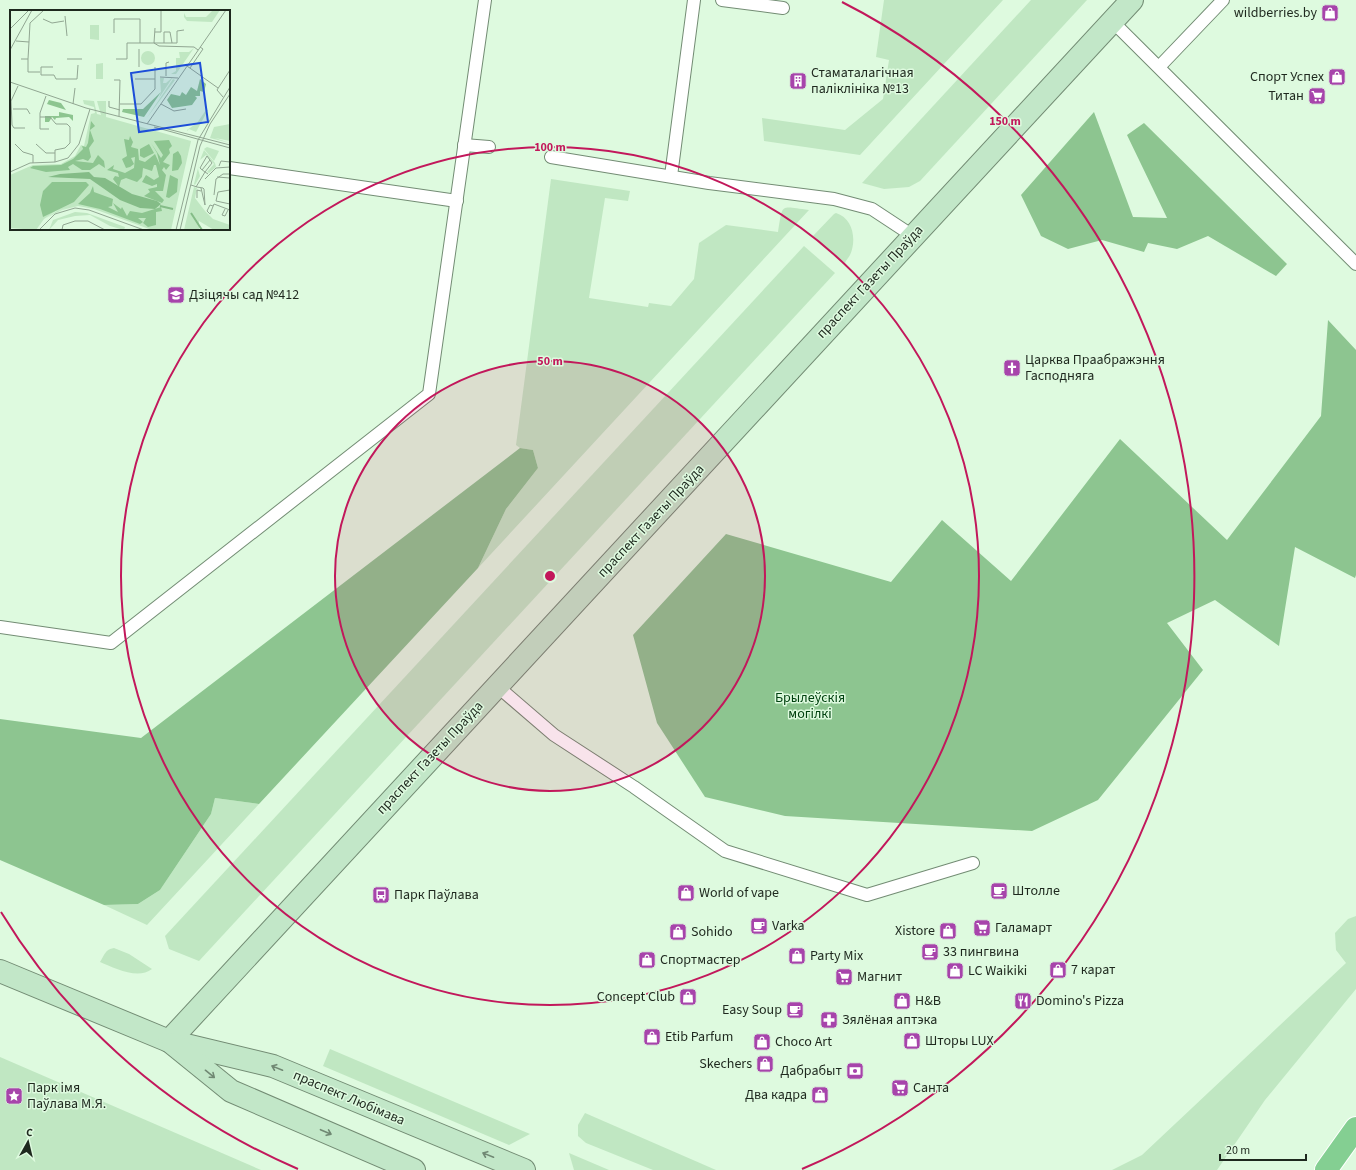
<svg xmlns="http://www.w3.org/2000/svg" width="1356" height="1170" font-family="'Source Sans 3',sans-serif">
	<style>
		.green { fill: #c0e7c2 }
		.forest { fill: #8dc590 }
		.lines { fill: none; stroke-linecap: round; stroke-linejoin: round }
		.lane-casing { stroke: #738c74; stroke-width: 14 }
		.secondary-casing { stroke: #738c74; stroke-width: 24 }
		.primary-casing { stroke: #fff; stroke-width: 24 }
		.lane { stroke: #fff; stroke-width: 12 }
		.secondary { stroke: #c2e7c8; stroke-width: 22 }
		.primary { stroke: #84cf92; stroke-width: 22 }
		.oneway { stroke: #708873 }
		.ring { fill: none; stroke: #c2185b; stroke-width: 2 }
		.labels { text-anchor: middle; dominant-baseline: central; stroke-width: 3; stroke-linejoin: round; paint-order: stroke }
		.poi-label { font-size: 14px; fill: #1e281e; stroke: #defadf; text-anchor: start }
		.street-label { font-size: 14px; fill: #1e281e; stroke: #defadf }
		.park-label { font-size: 14px; fill: #00410f; stroke: #defadf }
		.inset-river { fill: none; stroke: #84bc87; stroke-width: 2 }
		.inset-road { fill: none; stroke: #91a692; stroke-width: 1 }
		.view { fill: #1d4ed8; fill-opacity: 0.15; stroke: #1d4ed8; stroke-width: 2 }
		.inset-edge { fill: none; stroke: #1e281e; stroke-width: 2 }
		.centre { fill: #c2185b; stroke: #defadf; stroke-width: 2 }
		.ring-label { font-size: 12px; text-anchor: middle; font-weight: bold; fill: #c2185b; stroke: #defadf; stroke-width: 3; stroke-linejoin: round; paint-order: stroke }
	</style>
	<rect width="100%" height="100%" fill="#defadf"/>
	<g class="green">
		<path d="M884 0H1003L860 155 764 141 762 118 845 130 883 99 889 60 876 57Z"/>
		<path d="M1031 0H1087L920 181 909 187 884 189 862 183Z"/>
		<path d="M551 179 630 191 628 201 605 198 589 298 648 307 649 303 671 306 694 279 699 243 726 225 778 232C783 203 779 206 809 210L478 568 506 509 538 468 533 450 520 448 516 445Z"/>
		<path d="M836 213C853 218 857 240 850 255 849 257 846 260 845 263L813 236 834 214Z"/>
		<path d="M804 246 835 273 199 961 169 949 165 936Z"/>
		<path d="M215 798 259 804 147 925 104 905 138 904 160 890 211 814Z"/>
		<path d="M1356 916V989L1265 1100 1217 1170H1112L1142 1155 1346 963 1336 950 1335 933 1348 919Z"/>
		<path d="M114 948 129 954 152 969C138 980 114 968 100 962 104 956 105 949 114 948Z"/>
		<path d="M330 1049 530 1134 509 1145 323 1066Z"/>
		<path d="M0 1057 261 1170H0Z"/>
		<path d="M585 1113 716 1170H653L586 1143 578 1136V1125Z"/>
		<path d="M569 1153 609 1170H574Z"/>
	</g>
	<g class="forest">
		<path d="M1094 112 1133 217 1167 218 1127 135 1144 123 1287 264 1276 276 1208 236 1177 249 1148 243 1144 252 1102 240 1068 249 1041 236 1021 195Z"/>
		<path d="M1328 320 1356 350V575L1355 578 1295 547 1279 646 1215 600 1167 623 1203 670 1098 800 1032 831 785 816 705 797 657 723 633 635 726 534 891 582 942 520 1011 581 1120 439 1227 540 1321 416Z"/>
		<path d="M520 448 533 450 538 468 506 509 478 568 259 804 215 798 211 814 160 890 138 904 104 905 0 860V719L141 738Z"/>
	</g>
	<g class="lines">
		<defs>
			<g id="lane">
				<path d="M722 0 783 8"/>
				<path d="M1112 21 1356 264"/>
				<path d="M1159 67 1223 0"/>
				<path d="M464 145 489 147"/>
				<path d="M551 157 709 183 834 199 872 209 913 236"/>
				<path d="M229 168 457 201"/>
				<path d="M671 176 694 0"/>
				<path d="M0 627 111 643 429 394 485 0"/>
				<path d="M497 686 554 735 634 787 725 851 867 895 973 863"/>
			</g>
			<g id="secondary">
				<path d="M0 971 169 1041 273 1066 524 1170"/>
				<path d="M169 1041 1132 0"/>
				<path d="M173 1044 231 1091 414 1170"/>
			</g>
			<path id="primary" d="M1326 1170 1356 1128"/>
		</defs>
		<use href="#lane" class="lane-casing"/>
		<use href="#secondary" class="secondary-casing"/>
		<use href="#primary" class="primary-casing"/>
		<use href="#lane" class="lane"/>
		<use href="#secondary" class="secondary"/>
		<use href="#primary" class="primary"/>
	</g>
	<defs><path id="oneway-shaft" d="M-6 0H5M1.5-3L5.5 0L1.5 3" fill="none" stroke-width="1.6" stroke-linecap="round" stroke-linejoin="round"/></defs>
	<g class="oneway">
		<use href="#oneway-shaft" transform="translate(277 1068) rotate(-158)"/>
		<use href="#oneway-shaft" transform="translate(210 1074) rotate(39)"/>
		<use href="#oneway-shaft" transform="translate(326 1132) rotate(23)"/>
		<use href="#oneway-shaft" transform="translate(488 1155) rotate(-158)"/>
	</g>
	<circle cx="550" cy="576" r="215" fill="#c2185b" fill-opacity=".12"/>
	<g class="ring">
		<circle cx="550" cy="576" r="215"/>
		<circle cx="550" cy="576" r="429"/>
		<path d="M298 1169A644 644 0 0 1 1 912M842 2A644 644 0 0 1 802 1169"/>
	</g>
	<defs>
		<symbol id="shop-square" viewBox="-11 -11 22 22"><rect x="-9" y="-9" width="18" height="18" rx="4" fill="#a744ab" stroke="#defadf"/><path d="M-5-2.5h2.3a2.7 3.5 0 0 1 5.4 0H5L5.5 6h-11ZM-1.5-2.5h3a1.5 2.3 0 0 0-3 0Z" fill="#fff"/></symbol>
		<symbol id="building-square" viewBox="-11 -11 22 22"><rect x="-9" y="-9" width="18" height="18" rx="4" fill="#a744ab" stroke="#defadf"/><path d="M-4-6H4V6H1V3H-1V6H-4ZM-2.5-4.3h1.7v1.8h-1.7ZM.8-4.3h1.7v1.8H.8ZM-2.5-1h1.7V.8h-1.7ZM.8-1h1.7V.8H.8Z" fill="#fff"/></symbol>
		<symbol id="supermarket-square" viewBox="-11 -11 22 22"><rect x="-9" y="-9" width="18" height="18" rx="4" fill="#a744ab" stroke="#defadf"/><path d="M-6-5.5h2.5l.6 2H6L4.5 2H-2.5L-4.4-4H-6ZM-1.5 3.2a1.3 1.3 0 1 0 .1 0ZM3 3.2a1.3 1.3 0 1 0 .1 0Z" fill="#fff"/></symbol>
		<symbol id="school-square" viewBox="-11 -11 22 22"><rect x="-9" y="-9" width="18" height="18" rx="4" fill="#a744ab" stroke="#defadf"/><path d="M0-5L7-2L0 1L-7-2ZM-4 1L0 2.5L4 1V4Q0 6-4 4Z" fill="#fff"/></symbol>
		<symbol id="church-square" viewBox="-11 -11 22 22"><rect x="-9" y="-9" width="18" height="18" rx="4" fill="#a744ab" stroke="#defadf"/><path d="M-1.2-6h2.4v3.5h3.3v2.4h-3.3V6h-2.4V-.1h-3.3v-2.4h3.3Z" fill="#fff"/></symbol>
		<symbol id="cafe-square" viewBox="-11 -11 22 22"><rect x="-9" y="-9" width="18" height="18" rx="4" fill="#a744ab" stroke="#defadf"/><path d="M-5.5-4.5H6V0H3Q3 3.5 0 3.5H-2.5Q-5.5 3.5-5.5 0ZM3-3.2v2h1.7v-2ZM-6 4.5H4V6H-6Z" fill="#fff"/></symbol>
		<symbol id="bus-square" viewBox="-11 -11 22 22"><rect x="-9" y="-9" width="18" height="18" rx="4" fill="#a744ab" stroke="#defadf"/><path d="M-5-6H5V4H4V6H2V4H-2V6H-4V4H-5ZM-3.5-4V0h7V-4ZM-3.5 1.2v1.5H-2V1.2ZM2 1.2v1.5H3.5V1.2Z" fill="#fff"/></symbol>
		<symbol id="restaurant-square" viewBox="-11 -11 22 22"><rect x="-9" y="-9" width="18" height="18" rx="4" fill="#a744ab" stroke="#defadf"/><path d="M-5-6h1v4h1v-4h1v4h1v-4h1v5L-1.5 .5V6h-2V.5L-5-1ZM5-6V6H3V1.5H1.5Q1.5-4 5-6Z" fill="#fff"/></symbol>
		<symbol id="pharmacy-square" viewBox="-11 -11 22 22"><rect x="-9" y="-9" width="18" height="18" rx="4" fill="#a744ab" stroke="#defadf"/><path d="M-2-6h4v4h4v4h-4v4h-4v-4h-4v-4h4Z" fill="#fff"/></symbol>
		<symbol id="bank-square" viewBox="-11 -11 22 22"><rect x="-9" y="-9" width="18" height="18" rx="4" fill="#a744ab" stroke="#defadf"/><path d="M-6-4H6V4H-6ZM0-2.3a2.3 2.3 0 1 0 0 4.6a2.3 2.3 0 1 0 0-4.6Z" fill="#fff"/></symbol>
		<symbol id="sight-square" viewBox="-11 -11 22 22"><rect x="-9" y="-9" width="18" height="18" rx="4" fill="#a744ab" stroke="#defadf"/><path d="M0-6L1.8-2.2L6-1.7L2.9 1.2L3.7 5.4L0 3.3L-3.7 5.4L-2.9 1.2L-6-1.7L-1.8-2.2Z" fill="#fff"/></symbol>
	</defs>
	<g fill-rule="evenodd">
		<use href="#shop-square" x="1320" y="3" width="20" height="20"/>
		<use href="#shop-square" x="1327" y="67" width="20" height="20"/>
		<use href="#building-square" x="788" y="71" width="20" height="20"/>
		<use href="#supermarket-square" x="1307" y="86" width="20" height="20"/>
		<use href="#school-square" x="166" y="285" width="20" height="20"/>
		<use href="#church-square" x="1002" y="358" width="20" height="20"/>
		<use href="#cafe-square" x="989" y="881" width="20" height="20"/>
		<use href="#shop-square" x="676" y="883" width="20" height="20"/>
		<use href="#bus-square" x="371" y="885" width="20" height="20"/>
		<use href="#cafe-square" x="749" y="916" width="20" height="20"/>
		<use href="#supermarket-square" x="972" y="918" width="20" height="20"/>
		<use href="#shop-square" x="938" y="921" width="20" height="20"/>
		<use href="#shop-square" x="668" y="922" width="20" height="20"/>
		<use href="#cafe-square" x="920" y="942" width="20" height="20"/>
		<use href="#shop-square" x="787" y="946" width="20" height="20"/>
		<use href="#shop-square" x="637" y="950" width="20" height="20"/>
		<use href="#shop-square" x="1048" y="960" width="20" height="20"/>
		<use href="#shop-square" x="945" y="961" width="20" height="20"/>
		<use href="#supermarket-square" x="834" y="967" width="20" height="20"/>
		<use href="#shop-square" x="678" y="987" width="20" height="20"/>
		<use href="#shop-square" x="892" y="991" width="20" height="20"/>
		<use href="#restaurant-square" x="1013" y="991" width="20" height="20"/>
		<use href="#cafe-square" x="785" y="1000" width="20" height="20"/>
		<use href="#pharmacy-square" x="819" y="1010" width="20" height="20"/>
		<use href="#shop-square" x="642" y="1027" width="20" height="20"/>
		<use href="#shop-square" x="902" y="1031" width="20" height="20"/>
		<use href="#shop-square" x="752" y="1032" width="20" height="20"/>
		<use href="#shop-square" x="755" y="1054" width="20" height="20"/>
		<use href="#bank-square" x="845" y="1061" width="20" height="20"/>
		<use href="#supermarket-square" x="890" y="1078" width="20" height="20"/>
		<use href="#shop-square" x="810" y="1085" width="20" height="20"/>
		<use href="#sight-square" x="4" y="1086" width="20" height="20"/>
	</g>
	<g class="labels">
		<g class="poi-label">
			<text x="1317" y="13" text-anchor="end">wildberries.by</text>
			<text x="811" y="73">Стаматалагічная<tspan x="811" dy="16">паліклініка №13</tspan></text>
			<text x="1324" y="77" text-anchor="end">Спорт Успех</text>
			<text x="1304" y="96" text-anchor="end">Титан</text>
			<text x="189" y="295">Дзіцячы сад №412</text>
			<text x="1025" y="360">Царква Праабражэння<tspan x="1025" dy="16">Гасподняга</tspan></text>
			<text x="1012" y="891">Штолле</text>
			<text x="699" y="893">World of vape</text>
			<text x="394" y="895">Парк Паўлава</text>
			<text x="772" y="926">Varka</text>
			<text x="995" y="928">Галамарт</text>
			<text x="935" y="931" text-anchor="end">Xistore</text>
			<text x="691" y="932">Sohido</text>
			<text x="943" y="952">33 пингвина</text>
			<text x="810" y="956">Party Mix</text>
			<text x="660" y="960">Спортмастер</text>
			<text x="1071" y="970">7 карат</text>
			<text x="968" y="971">LC Waikiki</text>
			<text x="857" y="977">Магнит</text>
			<text x="675" y="997" text-anchor="end">Concept Club</text>
			<text x="915" y="1001">H&amp;B</text>
			<text x="1036" y="1001">Domino's Pizza</text>
			<text x="782" y="1010" text-anchor="end">Easy Soup</text>
			<text x="842" y="1020">Зялёная аптэка</text>
			<text x="665" y="1037">Etib Parfum</text>
			<text x="925" y="1041">Шторы LUX</text>
			<text x="775" y="1042">Choco Art</text>
			<text x="752" y="1064" text-anchor="end">Skechers</text>
			<text x="842" y="1071" text-anchor="end">Дабрабыт</text>
			<text x="27" y="1088">Парк імя<tspan x="27" dy="16">Паўлава М.Я.</tspan></text>
			<text x="913" y="1088">Санта</text>
			<text x="807" y="1095" text-anchor="end">Два кадра</text>
		</g>
		<g class="street-label">
			<text transform="translate(870 282) rotate(-47)">праспект Газеты Праўда</text>
			<text transform="translate(651 521) rotate(-47)">праспект Газеты Праўда</text>
			<text transform="translate(430 758) rotate(-47)">праспект Газеты Праўда</text>
			<text transform="translate(349 1098) rotate(23)">праспект Любімава</text>
		</g>
		<g class="park-label">
			<text x="810" y="698">Брылеўскія<tspan x="810" dy="16">могілкі</tspan></text>
		</g>
	</g>
	<g transform="translate(10 10)">
		<rect width="220" height="220" fill="#defadf"/>
		<path d="M203 0H210L202 12 177 11 174 7V3L176 7H196ZM80 15H89V30L80 29ZM184 38 166 64H161L166 61V48H170L169 42H179ZM131 48a7 7 0 1 1 14 0a7 7 0 1 1-14 0ZM93 53V69H86V54ZM163 67 149 88 151 82 150 68H154L153 73H156ZM163 69 165 70 136 109ZM73 90 84 91 87 104 91 105 87 91H96V107L181 131 161 220H142L84 199 68 196 52 200 36 208 47 201 60 197 46 201 34 209 26 220 0 218V165L23 155 51 154 65 146 71 135 74 136 81 104 85 103 84 97 74 94ZM196 100H198L186 122 179 119 177 121V120L187 113ZM220 114V131L205 128 220 133 200 128 204 117ZM197 137 209 141 204 151 194 139ZM194 140 205 153 206 157 199 163 197 162 204 154 196 145 190 150 188 159 190 166 185 175 184 174 190 150ZM184 177 187 178 185 188 195 201 203 209 220 215V220H204L189 211V220H174ZM65 202 77 203 115 217 114 220 100 216 80 205 65 206ZM65 202V206L48 210 39 220 43 210Z" fill="#c0e7c2"/>
		<path d="M190 69 196 74 194 82 190 81V86H185L187 88 182 95 162 98 157 90 161 84 170 86 172 82 176 85 181 77 187 81ZM151 82 134 107 112 102 113 99H133ZM39 90 51 93 56 100 37 94ZM49 102 63 105V111L59 107 46 108 45 110 42 107 39 112H35V106H49ZM81 111 85 116 80 120 84 131 79 138 81 147 78 151 73 149 65 151 83 153 88 145 94 151 95 158 89 154 80 160H72L63 154 58 157 60 160 36 162 20 158 23 156 51 155 63 149 73 139 72 136 76 137 78 133ZM120 126 123 132 121 137 128 139 129 150 135 152 145 144 150 155 147 143 141 133 151 148 153 145 144 131 159 130 162 136 159 139 160 143 153 152 160 155 156 160 154 157 152 160 156 165 153 181H145L154 190 152 193 134 186 140 182 138 179 147 177V174L142 176 132 172 136 165 144 170 149 167 146 155H144L142 161 133 158 132 167 127 172 116 168 111 170 109 177 103 169 105 166 109 167 108 163 97 160 104 155 103 159 115 163 124 158 125 147 121 148 124 154 120 157 116 158 112 149 117 146 114 129 119 130ZM139 134 144 143 134 148 130 146V139ZM168 141 171 146 172 153 168 160 162 161 163 144ZM160 165 168 169 167 182 159 188 156 187ZM42 172H76L79 175 64 192 33 207 30 195 33 181ZM83 176 84 182 103 189 102 196 98 197 108 202 103 193 111 199 112 197 117 206 120 201 132 203 151 197 152 201 146 202V215L138 217 133 213 136 208H128L133 212 130 214 90 199 68 194 80 183Z" fill="#8dc590"/>
		<path d="M79 162 84 167 95 168 122 184 147 191 151 194 145 199 130 198 110 190 80 169 38 167 50 164Z" fill="#84bc87"/>
		<path class="inset-river" d="M150 196 163 199M181 203 192 220"/>
		<path class="inset-road" d="M169 0H195M55 6 57 26M33 9 42 13 54 11M145 18 144 33H167V21L174 20M0 19 19 0M145 22H151V0M104 23V9H130V33M6 31 19 32 20 13 34 0M154 33V22H160L162 33M129 39V57M0 40 22 0M11 49H18V62H30M18 49 19 32M57 49H72M106 49H117V33H144L149 36 184 37 188 40M177 56 208 78M43 57H31V65H44L46 69H67L68 55M180 58 193 39 190 37M156 66V53L159 52M150 67 168 68M125 69H145M104 70H110L109 106M0 72 76 98 220 135M8 76 1 91 2 115 4 118H15M36 86 30 103V119H39M213 87 207 80 220 60M99 91V97L110 100M63 94 65 78M110 94H131L145 79V57M151 94 164 101 176 99M3 99H17L20 104M30 107H40L46 114H57L60 117V133L55 138 45 140V152M137 114 216 0M144 117 220 138M5 134 13 142 23 145V153M26 134 36 143H45M209 156 211 151 220 152M192 160 200 150M0 162 20 153 45 152 58 148 69 134 80 99M207 167 220 168M195 169 206 158 220 157M181 175 187 177 193 178 194 179 195 195 191 178M186 177 195 162 202 153 197 146 190 158 191 159 195 162 198 164M220 180 208 182 206 191 220 194M204 185 206 169 213 164H220M187 188V180L191 181M215 199 212 205 215 206 218 200M200 204 204 194 220 200M200 204 197 201 200 195 203 196M29 220 45 204 65 198 79 200 134 220M52 220 53 215 65 211H78L95 220M166 220 188 130 220 77M170 220 190 136 200 114 220 84"/>
		<path class="view" d="M190 53 198 112 129 122 121 63Z"/>
		<rect width="220" height="220" class="inset-edge"/>
	</g>
	<circle cx="550" cy="576" r="6" class="centre"/>
	<g class="ring-label">
		<text x="1005" y="125">150 m</text>
		<text x="550" y="151">100 m</text>
		<text x="550" y="365">50 m</text>
	</g>
	<g transform="translate(28 1142) rotate(8)" stroke="#defadf" stroke-width="3" paint-order="stroke">
	<path d="M0-3L7 15L0 10L-7 15Z" fill="#1e281e"/>
	<text y="-6" font-size="11" font-weight="bold" text-anchor="middle" fill="#1e281e">С</text>
	</g>
	<path d="M1220 1154v6h86v-6" fill="none" stroke="#1e281e" stroke-width="2"/>
	<text x="1226" y="1154" font-size="12" fill="#1e281e" stroke="#defadf" stroke-width="3" paint-order="stroke">20 m</text>
</svg>
